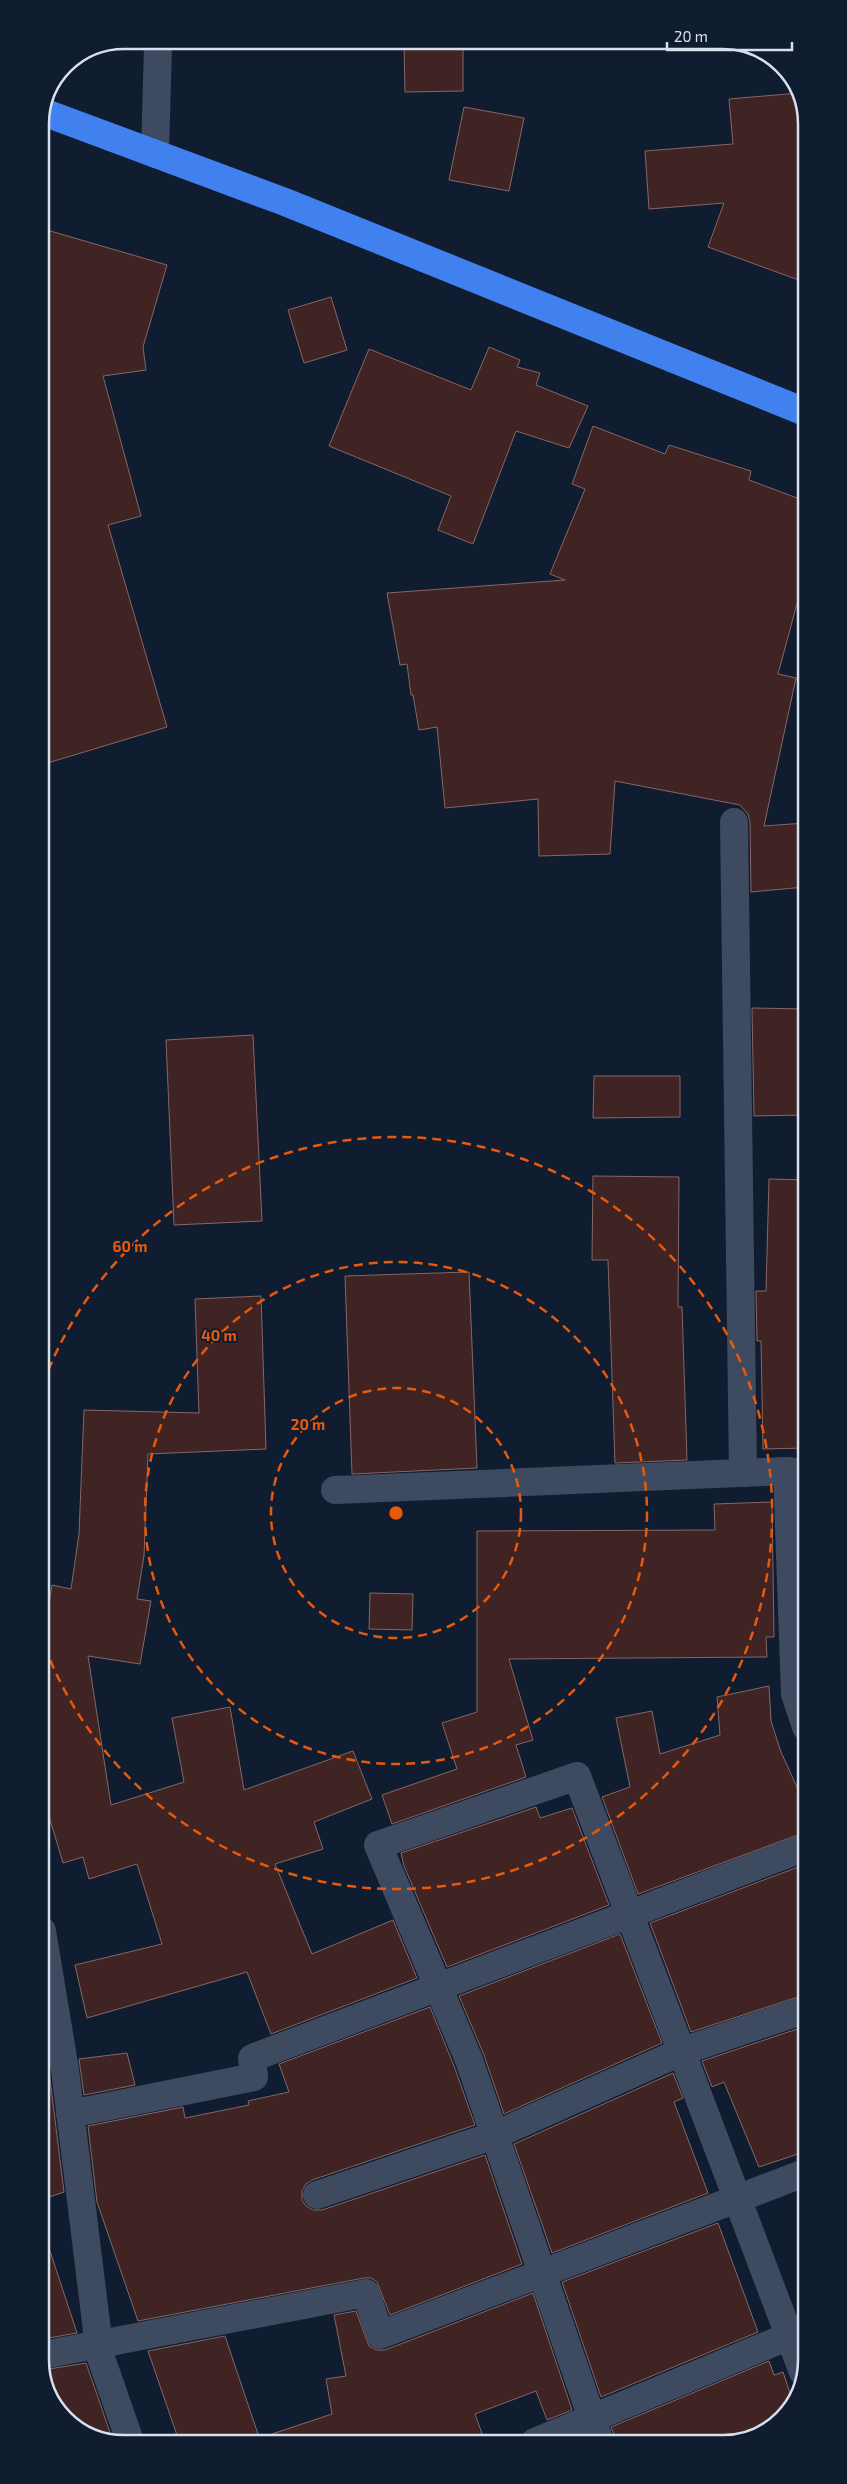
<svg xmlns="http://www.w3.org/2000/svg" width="847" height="2484" font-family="'Exo 2',sans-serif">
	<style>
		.building { fill: #3f2423; stroke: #866765 }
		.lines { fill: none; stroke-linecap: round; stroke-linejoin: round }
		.minor { stroke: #3d4a60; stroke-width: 28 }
		.highway { stroke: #4181ef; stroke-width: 28 }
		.ring { fill: none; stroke: #e8590c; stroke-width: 2.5; stroke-dasharray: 9 6 }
		.rim { fill: none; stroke: #d7e0ed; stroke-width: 2.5 }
		.centre { fill: #e8590c; stroke: #101c2f; stroke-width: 2.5 }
		.ring-label { font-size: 15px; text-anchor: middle; font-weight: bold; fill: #e8590c; stroke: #101c2f; stroke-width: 4; stroke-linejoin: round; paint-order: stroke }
	</style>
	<rect width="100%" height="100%" fill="#101c2f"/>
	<g class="building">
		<path d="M404 43H463V91L405 92Z"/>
		<path d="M799 93 804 102V282L708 247 724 203 649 209 645 151 733 144 729 99Z"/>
		<path d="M464 107 524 118 509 191 449 180Z"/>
		<path d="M40 228 167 265 143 347 146 370 103 376 141 516 108 525 167 727 41 765Z"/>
		<path d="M331 297 347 350 304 363 288 310Z"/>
		<path d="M489 347 520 360 517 367 540 373 536 385 588 406 569 448 516 431 473 544 438 530 451 496 329 446 369 349 471 390Z"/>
		<path d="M593 426 665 454 669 445 751 471 749 480 805 501V574L778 674 796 678 764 826 805 823V887L751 892 750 822 748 814 740 805 615 781 610 854 539 856 538 799 445 808 437 727 419 730 413 695H411L407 664 400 665 387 593 565 580 550 574 585 489 572 484Z"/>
		<path d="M752 1008 805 1009V1115L754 1116Z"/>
		<path d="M253 1035 262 1221 174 1225 166 1040Z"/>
		<path d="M594 1076H680V1117L593 1118Z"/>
		<path d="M593 1176 679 1177 678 1307H682L687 1460 615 1463 608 1260H592Z"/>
		<path d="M769 1179 806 1180V1448L763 1449 761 1341H757L756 1291H766Z"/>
		<path d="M469 1272 477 1468 352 1474 345 1276Z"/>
		<path d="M261 1296 266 1449 148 1454 144 1556 137 1599 151 1601 140 1664 88 1656 111 1805 184 1782 172 1718 230 1707 244 1790 353 1751 372 1799 314 1822 323 1849 275 1864 312 1954 393 1920 417 1978 271 2034 247 1972 87 2018 75 1965 162 1944 137 1864 89 1879 83 1857 63 1863 48 1813 42 1814V1645L52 1585 71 1589 79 1534 84 1410 199 1413 195 1299Z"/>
		<path d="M772 1502 774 1637H766L767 1657 509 1659 533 1740 516 1745 526 1777 392 1824 382 1795 457 1769 442 1723 477 1712V1531L715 1530 714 1504Z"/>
		<path d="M370 1593 413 1594 412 1630 369 1629Z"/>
		<path d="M769 1686 771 1721 781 1752 806 1807V1832L638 1894 602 1797 630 1787 616 1718 652 1711 660 1754 720 1735 717 1697Z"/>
		<path d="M536 1807 540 1818 572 1808 609 1905 447 1967 404 1866 401 1853Z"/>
		<path d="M806 1864 807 1994 691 2032 650 1923Z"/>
		<path d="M620 1934 662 2043 504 2114 484 2055 459 1996Z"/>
		<path d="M430 2007 454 2066 475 2125 312 2180 306 2184 302 2191V2200L306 2206 313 2210H322L485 2155 522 2264 390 2315 377 2282 371 2278H364L138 2321 97 2202 88 2126 183 2107 185 2118 249 2105 248 2101 289 2092 279 2064Z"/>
		<path d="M806 2026 807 2151 759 2167 724 2082 712 2087 702 2061Z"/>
		<path d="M127 2053 135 2085 84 2095 79 2059Z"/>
		<path d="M48 2063 64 2192 43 2199 42 2064Z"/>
		<path d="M673 2073 683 2098 674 2102 708 2193 552 2253 514 2144Z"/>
		<path d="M718 2223 758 2332 601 2397 562 2282Z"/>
		<path d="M49 2248 77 2333 43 2339V2249Z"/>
		<path d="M533 2293 572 2410 547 2420 536 2391 475 2414 485 2442 264 2443 263 2437 332 2414 326 2379 346 2376 334 2315 356 2311 369 2346 377 2350H385Z"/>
		<path d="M225 2336 261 2443 180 2444 148 2351Z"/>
		<path d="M769 2361 774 2375 783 2372 793 2402 790 2411 752 2437 738 2441 617 2442 611 2427Z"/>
		<path d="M86 2363 101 2406 113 2442 69 2423 43 2382V2370Z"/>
	</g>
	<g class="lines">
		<g class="minor">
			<path d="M155 154 158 46"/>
			<path d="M734 822 743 1473"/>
			<path d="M804 1473 787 1471 795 1694 806 1727"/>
			<path d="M335 1490 787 1471"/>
			<path d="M42 1931 65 2070 100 2355 131 2444"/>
			<path d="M70 2114 254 2077 252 2058 806 1847"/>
			<path d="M317 2195 495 2135 683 2051 807 2009"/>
			<path d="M43 2355 366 2293 380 2335 807 2172"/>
			<path d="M535 2442 806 2329"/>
			<path d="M600 2442 469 2060 378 1845 577 1776 803 2372"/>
		</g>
		<path class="highway" d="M43 112 285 202 805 412"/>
	</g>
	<g class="ring">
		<circle cx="396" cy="1513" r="125"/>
		<circle cx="396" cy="1513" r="251"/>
		<path d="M43 1384A376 376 0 1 1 43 1642"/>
	</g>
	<path d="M0 0H847V2484H0ZM124 49H723A75 75 0 0 1 798 124V2360A75 75 0 0 1 723 2435H124A75 75 0 0 1 49 2360V124A75 75 0 0 1 124 49Z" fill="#101c2f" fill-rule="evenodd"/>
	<path class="rim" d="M124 49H723A75 75 0 0 1 798 124V2360A75 75 0 0 1 723 2435H124A75 75 0 0 1 49 2360V124A75 75 0 0 1 124 49Z"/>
	<circle cx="396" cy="1513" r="8" class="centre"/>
	<g class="ring-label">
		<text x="130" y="1252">60 m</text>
		<text x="219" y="1341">40 m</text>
		<text x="308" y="1430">20 m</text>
	</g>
	<path d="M667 42v8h125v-8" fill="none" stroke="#d7e0ed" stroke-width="2.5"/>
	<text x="674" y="42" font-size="15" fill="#d7e0ed" stroke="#101c2f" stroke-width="4" paint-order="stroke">20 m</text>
</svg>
